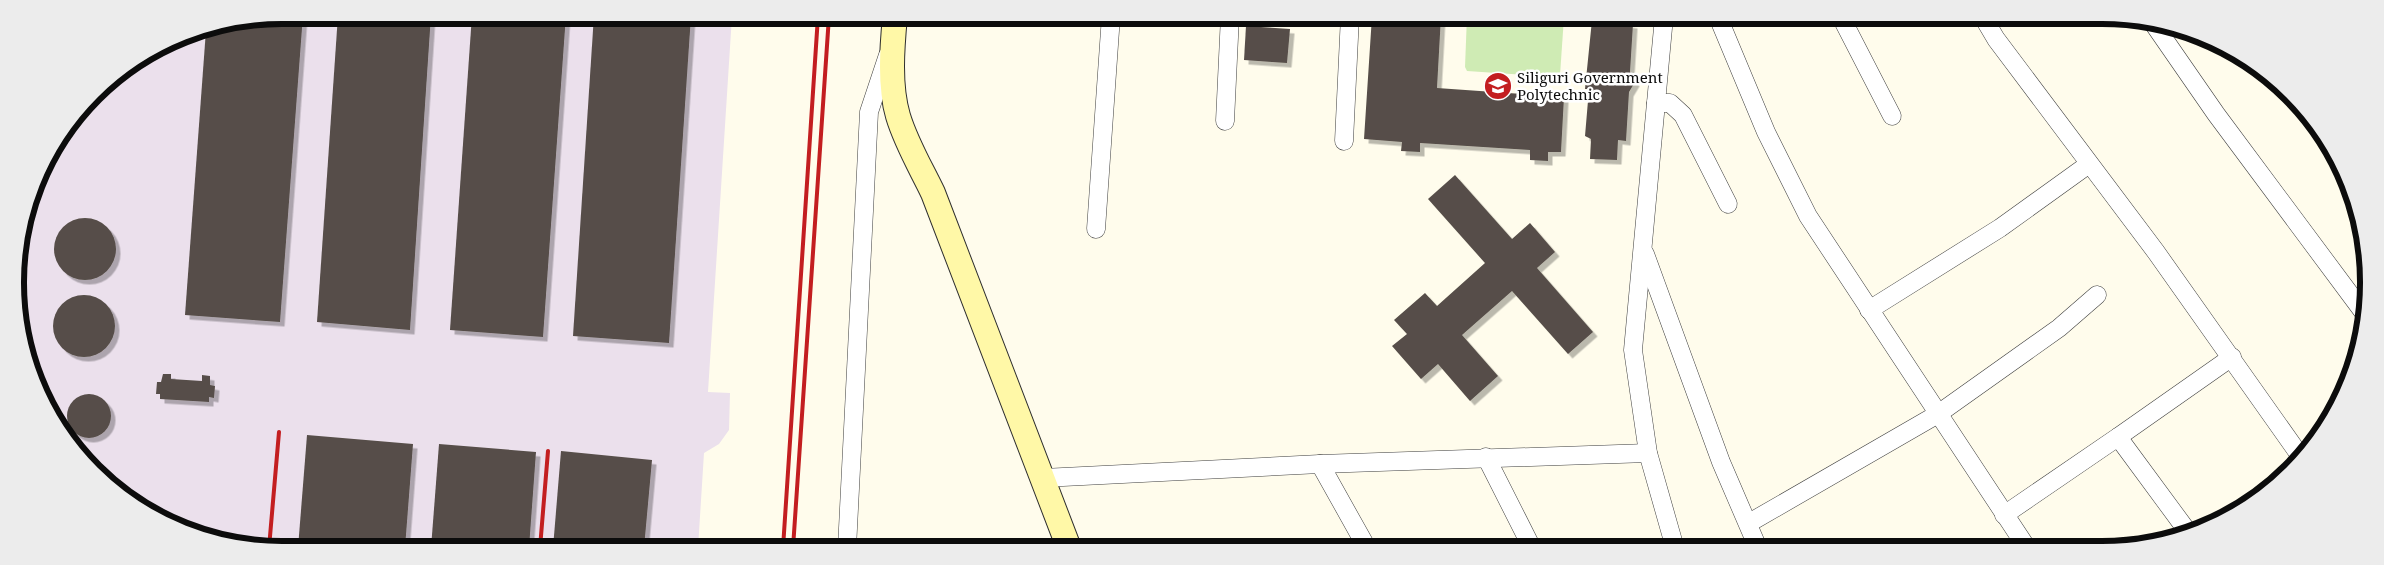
<svg xmlns="http://www.w3.org/2000/svg" width="2384" height="565" font-family="'Noto Serif',serif">
	<style>
		.industrial { fill: #ebe0ec }
		.green { fill: #cfebb4 }
		.building { fill: #564e48; filter: url(#shadow) }
		.lines { fill: none; stroke-linecap: round; stroke-linejoin: round }
		.street-casing { stroke: #3f3f3f; stroke-width: 19 }
		.secondary-casing { stroke: #2e2e2e; stroke-width: 26 }
		.path { stroke: #2e2e2e; stroke-width: 3; stroke-dasharray: 5 2.5; stroke-linecap: butt }
		.street { stroke: #fff; stroke-width: 18 }
		.secondary { stroke: #fff8a7; stroke-width: 24 }
		.rail { stroke: #c31e20; stroke-width: 4 }
		.labels { text-anchor: middle; dominant-baseline: central; stroke-width: 5; stroke-linejoin: round; paint-order: stroke }
		.poi-label { font-size: 15px; fill: #0c0c0c; stroke: #fff; text-anchor: start }
		.rim { fill: none; stroke: #0c0c0c; stroke-width: 6 }
	</style>
	<defs>
		<filter id="shadow"><feDropShadow dx="4.5" dy="4.5" stdDeviation="0" flood-color="#0004"/></filter>
	</defs>
	<rect width="100%" height="100%" fill="#fffcec"/>
	<path class="industrial" d="M283 15 732 16 708 392 730 393 729 430 719 444 704 453 698 548H247L149 514 70 446 24 352 16 265 43 164 106 82 180 35Z"/>
	<path class="green" d="M1467 16 1564 17 1560 75 1557 77 1467 71 1465 67Z"/>
	<g class="building">
		<path d="M283 15H303L280 322 185 315 206 30Z"/>
		<path d="M338 15H431L410 330 317 322Z"/>
		<path d="M472 15H566L543 337 450 330Z"/>
		<path d="M594 15 691 16 669 343 573 336Z"/>
		<path d="M1372 16H1441L1437 88 1564 97 1561 152H1548V161L1530 160V150L1420 143V152L1401 151 1402 142 1364 139Z"/>
		<path d="M1599 17H1627V23L1633 24 1630 72 1635 82 1629 92 1626 141 1618 140 1617 160 1590 159 1591 139 1585 136 1589 89H1585L1592 20H1598Z"/>
		<path d="M1246 26 1290 29 1287 63 1244 60Z"/>
		<path d="M1455 175 1512 239 1530 223 1555 252 1537 268 1593 332 1568 354 1512 291 1462 335 1498 376 1470 401 1438 364 1421 379 1392 346 1407 334 1394 320 1425 293 1437 306 1485 263 1428 199Z"/>
		<circle cx="85" cy="249" r="31"/>
		<circle cx="84" cy="326" r="31"/>
		<path d="M163 374H171V379L202 381V375L210 376V385L215 386 214 398 209 397V402L160 399V394H156L157 382H161Z"/>
		<circle cx="89" cy="416" r="22"/>
		<path d="M307 435 413 444 405 548H298Z"/>
		<path d="M439 444 536 452 529 548H431Z"/>
		<path d="M561 451 652 460 644 548H553Z"/>
		<path d="M83 456 95 460 104 475 92 465Z"/>
	</g>
	<g class="lines">
		<defs>
			<g id="street">
				<path d="M1664 17 1633 350 1648 453 1675 548"/>
				<path d="M1718 17 1766 132 1808 216 2027 548"/>
				<path d="M1841 17 1892 116"/>
				<path d="M1983 17 1996 39 2156 252 2301 457"/>
				<path d="M2153 23 2216 114 2367 317"/>
				<path d="M1656 103H1670L1683 115 1728 204"/>
				<path d="M1225 121 1230 16"/>
				<path d="M1344 141 1350 16"/>
				<path d="M1096 229 1111 16"/>
				<path d="M1645 254 1721 462 1758 548"/>
				<path d="M1869 310 2000 228 2089 164"/>
				<path d="M2118 437 2232 357"/>
				<path d="M1486 457 1532 548"/>
				<path d="M1320 464 1367 548"/>
				<path d="M1043 478 1320 464 1648 453"/>
				<path d="M2004 515 2118 437 2188 532"/>
				<path d="M1749 523 1938 414 2059 328 2097 295"/>
				<path d="M847 548 869 112 888 55"/>
			</g>
			<path id="secondary" d="M895 16C892 48 889 85 898 116 906 143 921 168 933 193L1069 548"/>
		</defs>
		<use href="#street" class="street-casing"/>
		<use href="#secondary" class="secondary-casing"/>
		<path class="path" d="M1582 79H1586"/>
		<use href="#street" class="street"/>
		<use href="#secondary" class="secondary"/>
		<g class="rail">
			<path d="M269 548 279 432"/>
			<path d="M540 548 548 451"/>
			<path d="M783 548 818 16"/>
			<path d="M793 548 829 16"/>
		</g>
	</g>
	<defs>
		<symbol id="university-disc" viewBox="-11 -11 22 22"><circle r="9.5" fill="#c31e20" stroke="#fff"/><path d="M0-5L7-2L0 1L-7-2ZM-4 1L0 2.5L4 1V4Q0 6-4 4Z" fill="#fff"/></symbol>
	</defs>
	<g fill-rule="evenodd">
		<use href="#university-disc" x="1482" y="70" width="32" height="32"/>
	</g>
	<g class="labels">
		<g class="poi-label">
			<text x="1517" y="77">Siliguri Government<tspan x="1517" dy="17">Polytechnic</tspan></text>
		</g>
	</g>
	<path d="M0 0H2384V565H0ZM282 24H2102A258 258 0 0 1 2360 282V283A258 258 0 0 1 2102 541H282A258 258 0 0 1 24 283V282A258 258 0 0 1 282 24Z" fill="#ececec" fill-rule="evenodd"/>
	<path class="rim" d="M282 24H2102A258 258 0 0 1 2360 282V283A258 258 0 0 1 2102 541H282A258 258 0 0 1 24 283V282A258 258 0 0 1 282 24Z"/>
</svg>
